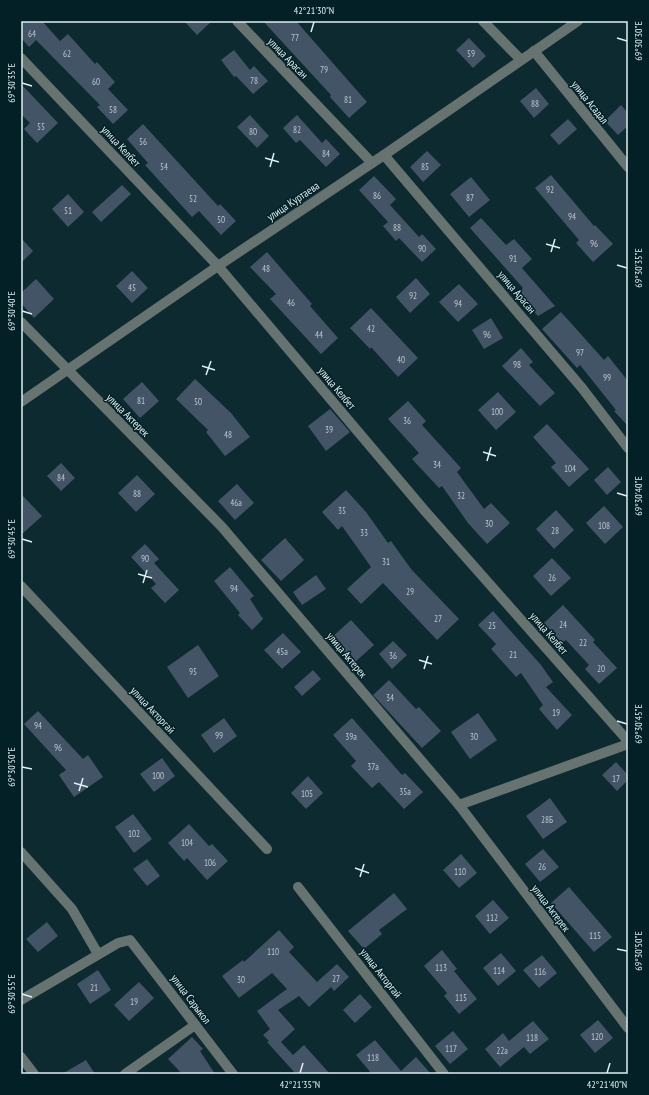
<svg xmlns="http://www.w3.org/2000/svg" width="649" height="1095" font-family="'PT Sans Narrow',sans-serif">
	<style>
		.building { fill: #435466 }
		.lines { fill: none; stroke-linecap: round; stroke-linejoin: round }
		.minor { stroke: #667370; stroke-width: 10 }
		.ticks { fill: none; stroke: #deeef2; stroke-width: 1.5 }
		.labels { text-anchor: middle; dominant-baseline: central; stroke-width: 3; stroke-linejoin: round; paint-order: stroke }
		.number-label { font-size: 9px; fill: #b7c8cf }
		.street-label { font-size: 11px; fill: #deeef2; stroke: #032026 }
		.neatline { fill: none; stroke: #deeef2; stroke-width: 1.5 }
		.ticks-label { font-size: 10px; text-anchor: middle; fill: #deeef2 }
	</style>
	<rect width="100%" height="100%" fill="#0d2a30"/>
	<g class="building">
		<path d="M21 21H42L60 41 68 34 95 64 97 62 115 82 108 89 128 110 113 124 97 107 100 105 36 40 29 47 21 38Z"/>
		<path d="M184 21H212L197 35Z"/>
		<path d="M263 21H296L367 102 349 118 330 97 331 95Z"/>
		<path d="M469 38 486 56 473 68 456 50Z"/>
		<path d="M234 50 250 70 254 66 268 81 253 94 236 76 234 77 221 60Z"/>
		<path d="M21 84 58 123 37 143 24 129 30 123 21 114Z"/>
		<path d="M536 88 549 104 534 118 520 101Z"/>
		<path d="M621 105 628 113V126L618 135 605 121Z"/>
		<path d="M250 115 269 136 257 148 237 127Z"/>
		<path d="M297 115 322 143 326 139 340 154 326 167 300 140 296 143 283 128Z"/>
		<path d="M568 119 577 129 559 145 550 135Z"/>
		<path d="M143 124 218 206 220 204 236 221 221 235 199 211 192 217 145 165 148 163 127 139Z"/>
		<path d="M427 151 441 165 423 182 410 167Z"/>
		<path d="M551 175 594 226 595 225 613 244 593 262 576 243 579 240 535 188Z"/>
		<path d="M374 176 396 199 390 205 419 237 422 234 436 249 422 262 399 238 396 241 383 226 388 222 359 190Z"/>
		<path d="M471 177 490 200 469 217 450 194Z"/>
		<path d="M122 185 131 194 101 222 92 212Z"/>
		<path d="M68 194 84 212 68 227 52 209Z"/>
		<path d="M481 218 506 245 514 239 532 259 522 268 555 306 538 316 517 293 523 288 470 228Z"/>
		<path d="M21 238 33 251 21 263Z"/>
		<path d="M267 252 312 304 310 306 338 338 321 354 270 299 276 294 250 267Z"/>
		<path d="M132 271 148 288 132 303 116 286Z"/>
		<path d="M416 278 430 294 410 313 396 297Z"/>
		<path d="M36 279 54 299 34 318 21 303V293Z"/>
		<path d="M459 284 478 304 458 322 439 302Z"/>
		<path d="M371 308 418 358 398 377 371 347 370 349 350 328Z"/>
		<path d="M561 312 604 360 608 356 628 381V426L614 411 616 410 580 365 577 368 542 329Z"/>
		<path d="M491 318 503 338 484 349 472 330Z"/>
		<path d="M521 348 533 362 529 365 555 393 540 406 502 366Z"/>
		<path d="M195 379 231 413 250 437 225 456 206 432 208 430 176 399Z"/>
		<path d="M142 382 159 401 140 418 123 399Z"/>
		<path d="M498 392 516 412 496 430 478 410Z"/>
		<path d="M408 401 426 421 422 425 461 468 457 472 484 509 491 503 510 523 487 544 468 523 442 486 439 488 412 459 419 453 388 419Z"/>
		<path d="M330 409 350 432 326 451 308 426Z"/>
		<path d="M547 424 589 469 569 487 551 467 556 463 533 437Z"/>
		<path d="M61 463 75 478 61 491 47 476Z"/>
		<path d="M608 467 621 482 607 495 594 480Z"/>
		<path d="M137 475 155 494 136 512 118 493Z"/>
		<path d="M237 484 254 503 235 520 218 501Z"/>
		<path d="M346 490 366 512 388 543 391 541 411 569 459 619 437 640 383 583 361 604 347 589 371 567 342 526 338 530 322 512Z"/>
		<path d="M21 494 42 516 21 535Z"/>
		<path d="M604 506 623 527 605 544 586 523Z"/>
		<path d="M556 510 574 530 554 549 536 529Z"/>
		<path d="M285 538 304 560 281 581 261 560Z"/>
		<path d="M145 544 159 559 154 563 179 590 165 603 151 588 156 584 131 557Z"/>
		<path d="M552 558 571 578 551 596 533 576Z"/>
		<path d="M230 567 254 596 250 599 263 619 252 630 238 615 240 613 214 581Z"/>
		<path d="M316 575 326 589 302 605 293 592Z"/>
		<path d="M563 605 595 640 593 642 617 668 599 684 585 669 589 665 566 640 562 643 544 623Z"/>
		<path d="M493 611 541 665 553 682 546 687 572 715 557 730 539 709 543 705 521 673 516 677 491 649 496 644 478 625Z"/>
		<path d="M351 620 374 645 354 663 331 638Z"/>
		<path d="M283 633 301 652 282 669 264 650Z"/>
		<path d="M393 641 407 655 392 669 379 654Z"/>
		<path d="M198 645 219 676 188 698 167 667Z"/>
		<path d="M313 670 321 679 302 696 294 687Z"/>
		<path d="M389 680 416 709 419 707 441 731 422 748 373 695Z"/>
		<path d="M38 711 83 759 88 755 103 777 74 797 59 775 66 770 24 724Z"/>
		<path d="M478 713 497 740 470 759 451 732Z"/>
		<path d="M224 718 237 736 214 753 201 735Z"/>
		<path d="M352 718 402 775 405 773 423 792 404 809 379 782 372 788 351 766 356 761 333 735Z"/>
		<path d="M162 758 175 776 154 792 140 774Z"/>
		<path d="M616 762 628 775V780L617 791 602 775Z"/>
		<path d="M308 776 323 793 306 809 291 793Z"/>
		<path d="M550 798 567 822 543 839 526 816Z"/>
		<path d="M133 814 152 839 134 853 115 827Z"/>
		<path d="M189 824 209 846 212 844 228 861 207 880 187 858 184 861 168 843Z"/>
		<path d="M543 849 559 867 540 882 525 864Z"/>
		<path d="M461 854 477 873 459 888 443 870Z"/>
		<path d="M147 859 160 876 147 886 133 869Z"/>
		<path d="M569 887 612 937 594 952 551 903Z"/>
		<path d="M394 893 407 909 379 930 382 934 364 949 348 931Z"/>
		<path d="M493 900 509 918 490 934 475 916Z"/>
		<path d="M47 922 58 936 38 952 26 939Z"/>
		<path d="M279 930 294 947 289 952 317 982 337 964 349 977 334 991 331 987 309 1007 299 996 278 1010 295 1029 281 1042 293 1055 304 1045 330 1074H296L267 1042 269 1041 263 1035 270 1029 257 1011 287 989 272 973 239 998 222 976 243 960 244 962Z"/>
		<path d="M442 950 457 969 454 971 477 999 459 1014 444 996 447 993 424 966Z"/>
		<path d="M501 953 516 971 498 986 483 968Z"/>
		<path d="M542 955 557 973 539 988 523 970Z"/>
		<path d="M98 970 111 990 90 1004 77 984Z"/>
		<path d="M139 982 154 998 129 1021 114 1005Z"/>
		<path d="M360 994 372 1007 355 1023 343 1010Z"/>
		<path d="M598 1020 613 1038 595 1053 580 1035Z"/>
		<path d="M533 1021 549 1039 530 1054 524 1047 500 1067 485 1049 503 1033 509 1041Z"/>
		<path d="M453 1031 468 1049 450 1064 435 1046Z"/>
		<path d="M192 1037 203 1049 200 1051 215 1074H182L168 1059Z"/>
		<path d="M375 1040 401 1071 416 1057 431 1074H372L356 1055Z"/>
		<path d="M86 1060 95 1074H62Z"/>
	</g>
	<g class="lines">
		<g class="minor">
			<path d="M237 21 372 163"/>
			<path d="M483 21 521 60"/>
			<path d="M534 51 628 167"/>
			<path d="M21 58 218 266 425 511 628 741"/>
			<path d="M384 155 582 388 628 448"/>
			<path d="M21 322 222 527 459 805 628 1028"/>
			<path d="M21 402 218 266 384 155 578 21"/>
			<path d="M21 586 267 849"/>
			<path d="M459 805 628 744"/>
			<path d="M21 852 72 909 98 954"/>
			<path d="M298 887 444 1074"/>
			<path d="M21 1000 118 943 130 940 233 1074"/>
			<path d="M21 1057 34 1074"/>
			<path d="M125 1074 195 1025"/>
		</g>
	</g>
	<path class="ticks" d="M311 32 314 22M617 38 627 41M22 83 32 86M265 158 279 162M270 167 274 153M546 244 560 248M551 252 555 239M617 265 627 268M22 311 32 314M202 366 215 370M206 375 211 361M483 452 496 456M487 461 491 447M617 493 627 496M22 539 32 542M138 574 152 578M143 583 147 570M419 660 432 664M424 669 428 656M617 721 627 724M22 767 32 769M74 783 88 787M79 791 83 778M355 868 369 873M360 877 364 864M617 949 627 951M22 994 32 997M300 1073 303 1063M607 1073 610 1063"/>
	<g class="labels">
		<g class="number-label">
			<text x="32" y="33">64</text>
			<text x="295" y="37">77</text>
			<text x="67" y="53">62</text>
			<text x="471" y="53">59</text>
			<text x="324" y="69">79</text>
			<text x="254" y="80">78</text>
			<text x="96" y="81">60</text>
			<text x="348" y="99">81</text>
			<text x="535" y="103">88</text>
			<text x="113" y="109">58</text>
			<text x="41" y="126">55</text>
			<text x="297" y="129">82</text>
			<text x="253" y="131">80</text>
			<text x="143" y="141">56</text>
			<text x="326" y="153">84</text>
			<text x="164" y="166">54</text>
			<text x="425" y="166">85</text>
			<text x="550" y="189">92</text>
			<text x="377" y="195">86</text>
			<text x="470" y="197">87</text>
			<text x="193" y="198">52</text>
			<text x="68" y="210">51</text>
			<text x="572" y="216">94</text>
			<text x="221" y="219">50</text>
			<text x="397" y="227">88</text>
			<text x="594" y="243">96</text>
			<text x="422" y="248">90</text>
			<text x="513" y="258">91</text>
			<text x="266" y="268">48</text>
			<text x="132" y="287">45</text>
			<text x="413" y="295">92</text>
			<text x="291" y="302">46</text>
			<text x="458" y="303">94</text>
			<text x="371" y="328">42</text>
			<text x="319" y="334">44</text>
			<text x="487" y="334">96</text>
			<text x="580" y="352">97</text>
			<text x="401" y="359">40</text>
			<text x="517" y="364">98</text>
			<text x="607" y="377">99</text>
			<text x="141" y="400">81</text>
			<text x="198" y="401">50</text>
			<text x="497" y="411">100</text>
			<text x="407" y="420">36</text>
			<text x="329" y="429">39</text>
			<text x="228" y="434">48</text>
			<text x="437" y="464">34</text>
			<text x="570" y="468">104</text>
			<text x="61" y="477">84</text>
			<text x="137" y="493">88</text>
			<text x="461" y="495">32</text>
			<text x="236" y="502">46а</text>
			<text x="342" y="510">35</text>
			<text x="489" y="523">30</text>
			<text x="604" y="525">108</text>
			<text x="555" y="530">28</text>
			<text x="364" y="532">33</text>
			<text x="145" y="558">90</text>
			<text x="386" y="561">31</text>
			<text x="552" y="577">26</text>
			<text x="234" y="588">94</text>
			<text x="410" y="591">29</text>
			<text x="438" y="618">27</text>
			<text x="563" y="624">24</text>
			<text x="492" y="625">25</text>
			<text x="583" y="642">22</text>
			<text x="282" y="651">45а</text>
			<text x="513" y="654">21</text>
			<text x="393" y="655">36</text>
			<text x="601" y="668">20</text>
			<text x="193" y="671">95</text>
			<text x="390" y="697">34</text>
			<text x="556" y="712">19</text>
			<text x="38" y="725">94</text>
			<text x="219" y="735">99</text>
			<text x="351" y="736">39а</text>
			<text x="474" y="736">30</text>
			<text x="58" y="747">96</text>
			<text x="373" y="766">37а</text>
			<text x="158" y="775">100</text>
			<text x="616" y="778">17</text>
			<text x="405" y="791">35а</text>
			<text x="307" y="793">105</text>
			<text x="547" y="819">28Б</text>
			<text x="134" y="833">102</text>
			<text x="187" y="842">104</text>
			<text x="210" y="862">106</text>
			<text x="542" y="866">26</text>
			<text x="460" y="871">110</text>
			<text x="492" y="917">112</text>
			<text x="595" y="935">115</text>
			<text x="273" y="951">110</text>
			<text x="441" y="967">113</text>
			<text x="499" y="970">114</text>
			<text x="540" y="971">116</text>
			<text x="336" y="978">27</text>
			<text x="241" y="979">30</text>
			<text x="94" y="987">21</text>
			<text x="461" y="997">115</text>
			<text x="134" y="1001">19</text>
			<text x="597" y="1036">120</text>
			<text x="532" y="1037">118</text>
			<text x="451" y="1048">117</text>
			<text x="502" y="1050">22а</text>
			<text x="373" y="1057">118</text>
		</g>
		<g class="street-label">
			<text transform="translate(288 58) rotate(46)">улица Арасан</text>
			<text transform="translate(590 102) rotate(51)">улица Асадал</text>
			<text transform="translate(121 146) rotate(47)">улица Келбет</text>
			<text transform="translate(293 201) rotate(-34)">улица Куртаева</text>
			<text transform="translate(517 292) rotate(50)">улица Арасан</text>
			<text transform="translate(337 388) rotate(50)">улица Келбет</text>
			<text transform="translate(128 415) rotate(45)">улица Актерек</text>
			<text transform="translate(549 633) rotate(49)">улица Келбет</text>
			<text transform="translate(347 655) rotate(50)">улица Актерек</text>
			<text transform="translate(153 710) rotate(47)">улица Акторгай</text>
			<text transform="translate(551 908) rotate(53)">улица Актерек</text>
			<text transform="translate(381 973) rotate(52)">улица Акторгай</text>
			<text transform="translate(191 999) rotate(53)">улица Сарыкол</text>
		</g>
	</g>
	<rect width="649" height="1095" fill="none" stroke="#032026" stroke-width="44"/>
	<rect x="22" y="22" width="605" height="1051" class="neatline"/>
	<g class="ticks-label">
		<text x="314" y="14">42°21'30"N</text>
		<text transform="translate(638 41) rotate(-90)" y="4">69°30'30"E</text>
		<text transform="translate(11 83) rotate(-90)" y="4">69°30'35"E</text>
		<text transform="translate(638 268) rotate(-90)" y="4">69°30'35"E</text>
		<text transform="translate(11 311) rotate(-90)" y="4">69°30'40"E</text>
		<text transform="translate(638 496) rotate(-90)" y="4">69°30'40"E</text>
		<text transform="translate(11 539) rotate(-90)" y="4">69°30'45"E</text>
		<text transform="translate(638 724) rotate(-90)" y="4">69°30'45"E</text>
		<text transform="translate(11 767) rotate(-90)" y="4">69°30'50"E</text>
		<text transform="translate(638 951) rotate(-90)" y="4">69°30'50"E</text>
		<text transform="translate(11 994) rotate(-90)" y="4">69°30'55"E</text>
		<text x="300" y="1088">42°21'35"N</text>
		<text x="607" y="1088">42°21'40"N</text>
	</g>
</svg>
